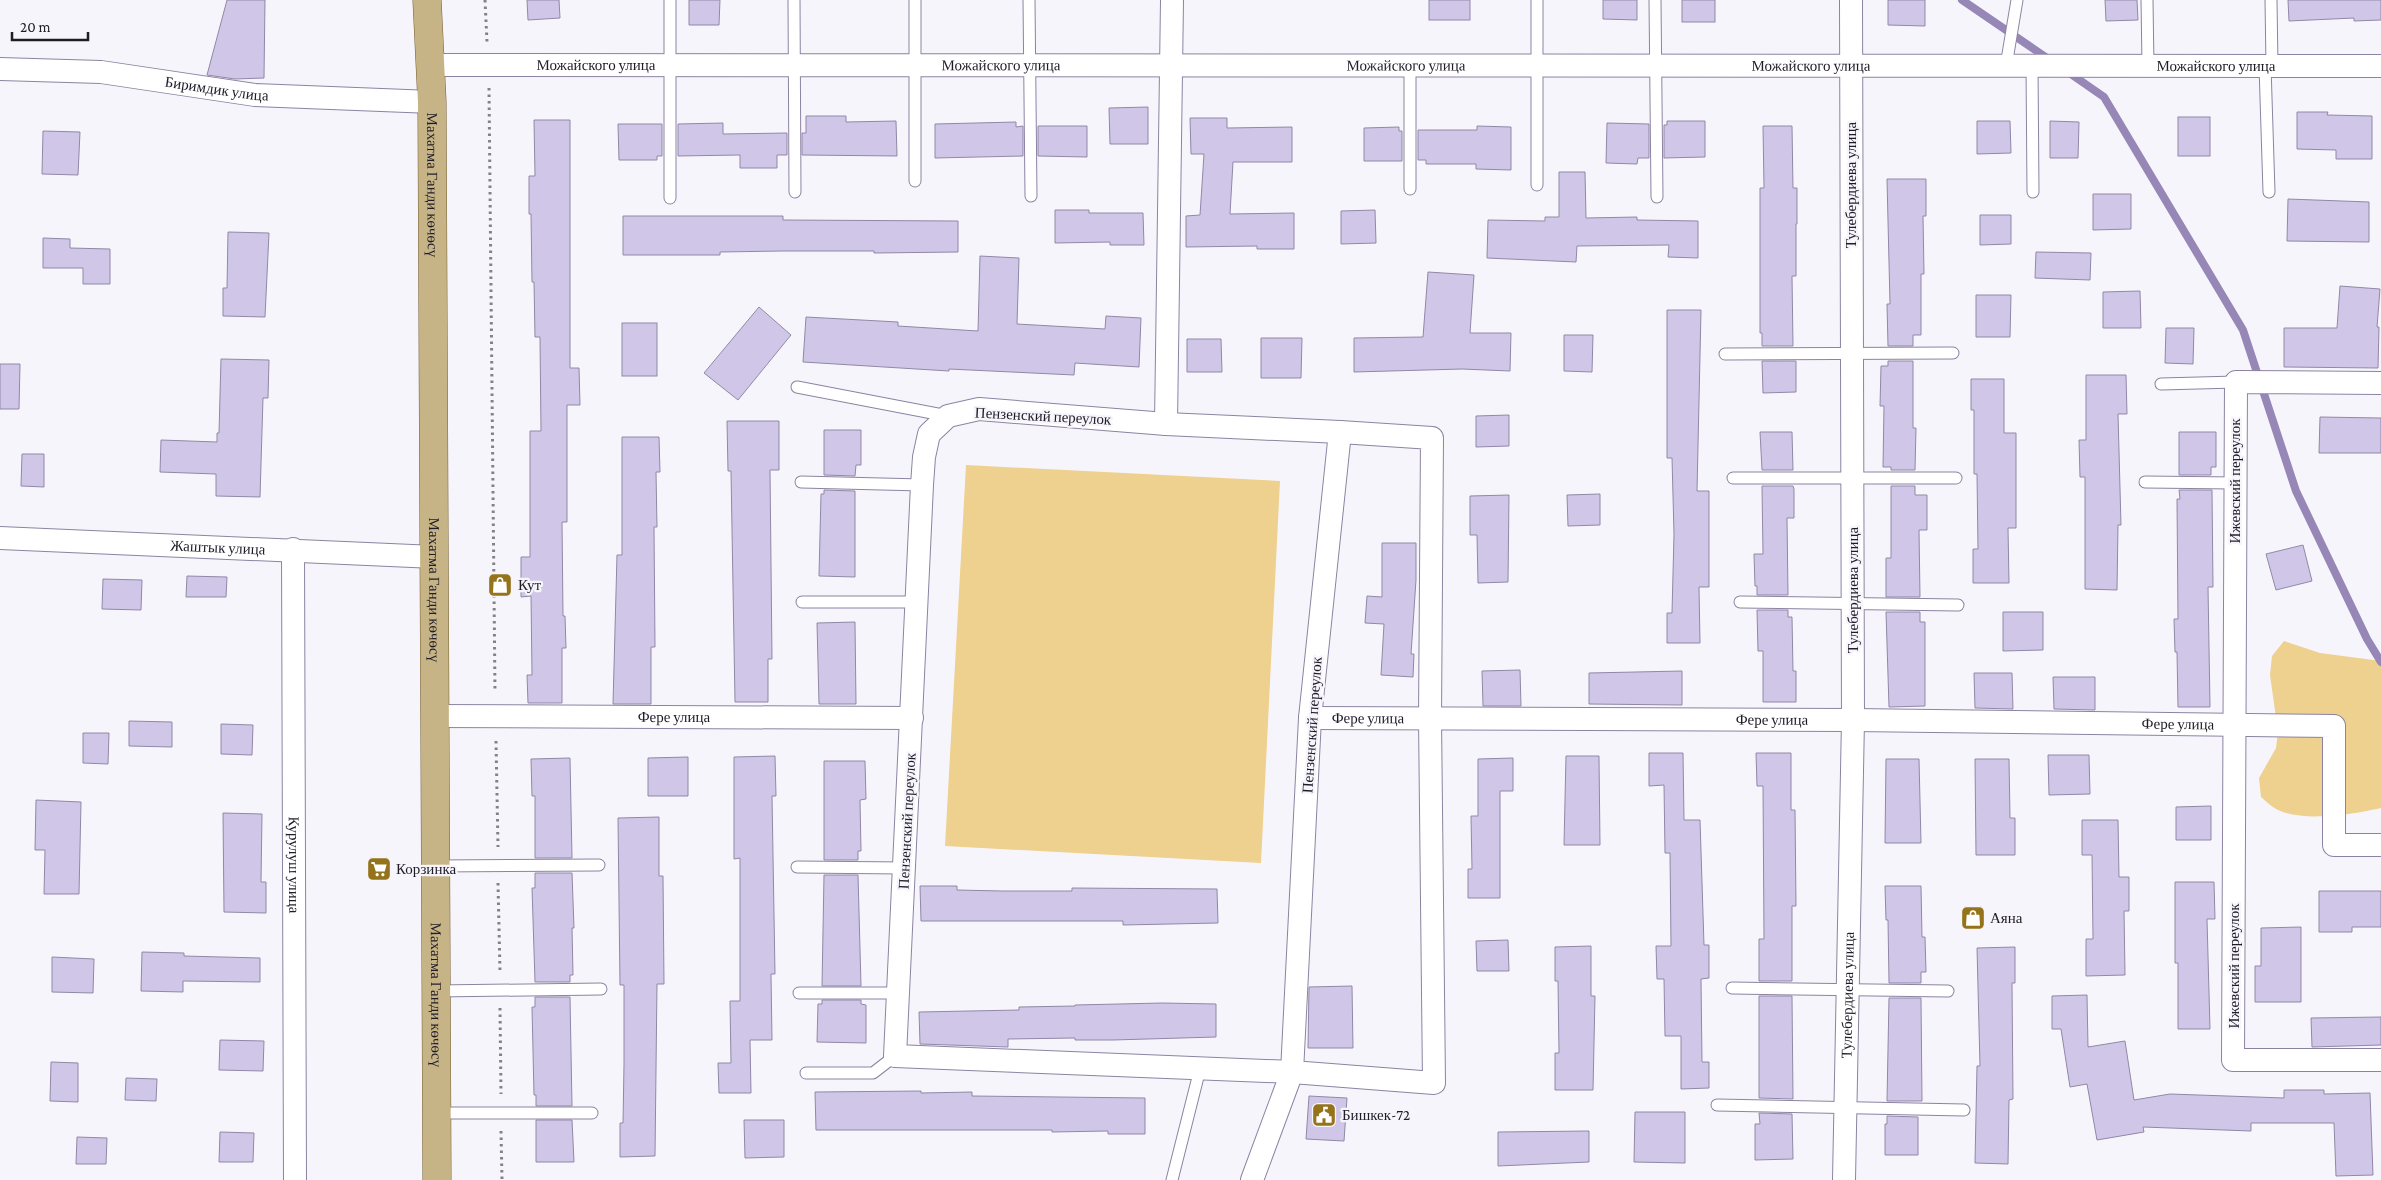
<svg xmlns="http://www.w3.org/2000/svg" width="2381" height="1180" font-family="'Crimson Pro',serif">
	<style>
		.green { fill: #eed08f }
		.lines { fill: none; stroke-linecap: round; stroke-linejoin: round }
		.stream { stroke: #9687b7; stroke-width: 8 }
		.building { fill: #d0c6e7; stroke: #9188a7 }
		.service-casing { stroke: #8c83a2; stroke-width: 13 }
		.minor-casing { stroke: #8c83a2; stroke-width: 24 }
		.primary-casing { stroke: #745e31; stroke-width: 29 }
		.path { stroke: #83808a; stroke-width: 3; stroke-dasharray: 2.5 4; stroke-linecap: butt }
		.service { stroke: #fff; stroke-width: 11 }
		.minor { stroke: #fff; stroke-width: 22 }
		.primary { stroke: #c7b486; stroke-width: 28 }
		.labels { text-anchor: middle; dominant-baseline: central; stroke-width: 4.5; stroke-linejoin: round; paint-order: stroke }
		.street-label { font-size: 15px; fill: #1f1b27; stroke: #f7f5fc }
		.poi-label { font-size: 15px; fill: #1f1b27; stroke: #f7f5fc; text-anchor: start }
	</style>
	<rect width="100%" height="100%" fill="#f7f5fc"/>
	<g class="green">
		<path d="M966 465 1280 481 1261 863 945 846Z"/>
		<path d="M2284 641 2320 653 2381 661V808C2355 814 2296 824 2273 807 2268 804 2265 800 2261 797L2259 778 2276 748 2278 732 2270 675 2272 656Z"/>
	</g>
	<g class="lines">
		<g class="stream">
			<path d="M1962 0 2050 60"/>
			<path d="M2068 72 2104 97 2243 330 2296 491 2367 639 2381 662"/>
		</g>
	</g>
	<g class="building">
		<path d="M227 0H265L264 78 235 79 207 75Z"/>
		<path d="M527 0H559L560 18 528 20Z"/>
		<path d="M689 0H720L719 25H689Z"/>
		<rect x="1429" y="0" width="41" height="20"/>
		<path d="M1603 0H1637V20L1603 19Z"/>
		<rect x="1682" y="0" width="33" height="22"/>
		<path d="M1888 0H1925V26L1888 25Z"/>
		<path d="M2105 0H2137L2138 20 2106 21Z"/>
		<path d="M2288 0H2381V20L2354 21V18L2289 21Z"/>
		<path d="M1148 107V144H1110L1109 108Z"/>
		<path d="M2297 112H2328L2327 115 2372 116V159H2336V150L2297 149Z"/>
		<path d="M806 116H846V122L896 121 897 156 802 155V133H806Z"/>
		<rect x="2178" y="117" width="32" height="39"/>
		<path d="M1190 118H1227V128L1292 127V162H1233L1230 214 1294 213V249H1257V246L1186 247V216L1200 215 1204 154H1191Z"/>
		<path d="M534 120H570V368H579L580 405H567V522H562L563 616H565L566 648H562V703H528L527 675H532L531 596 521 597V557H530V431H541L540 337H535L534 282H532L531 214H529V176H535Z"/>
		<path d="M1667 121H1705V157L1664 158V125H1667Z"/>
		<path d="M1977 121H2010L2011 153 1977 154Z"/>
		<path d="M2050 121 2079 122 2078 158H2050Z"/>
		<path d="M1016 122V127L1023 126V156L935 158V124Z"/>
		<path d="M723 123V134L787 133V155H777V168H740V155L678 156V124Z"/>
		<path d="M1607 123 1649 124V158H1638L1637 164 1606 163Z"/>
		<path d="M618 124H662V156H657V160H619Z"/>
		<path d="M1038 126H1087V157L1038 156Z"/>
		<path d="M1477 126 1511 127V170L1476 169V164H1426V160H1418V130H1477Z"/>
		<path d="M1763 126H1792L1793 188H1797V224H1796V276H1792L1793 346H1762V333H1760V188H1764Z"/>
		<path d="M1399 127V131H1402V161H1364V128Z"/>
		<path d="M43 131 80 132 78 175 42 174Z"/>
		<path d="M1559 172H1585L1586 218 1637 217V220L1698 221V258L1668 257 1669 245 1577 246 1576 262 1487 258 1488 220 1545 221V217H1559Z"/>
		<path d="M1887 179H1926V216H1923L1924 274H1921V335H1913V346H1888L1887 304H1890Z"/>
		<path d="M2093 194H2131V229L2093 230Z"/>
		<path d="M2288 199 2369 202V242L2287 241Z"/>
		<path d="M1055 210H1089V213H1143L1144 245H1110V242L1055 243Z"/>
		<path d="M1375 210 1376 243 1341 244V211Z"/>
		<path d="M1980 215H2011V244L1980 245Z"/>
		<path d="M623 216H783V220L958 221V252L874 253V251H783L720 252V255H623Z"/>
		<path d="M228 232 269 233 265 317 223 316V288H227Z"/>
		<path d="M43 238 70 239V248L110 249V284H83V268H43Z"/>
		<path d="M2036 252 2091 253 2090 280 2035 278Z"/>
		<path d="M980 256 1019 258 1017 324 1105 329 1106 316 1141 318 1139 367 1075 363 1074 375 949 369V371L803 362 806 317 898 322V326L978 331Z"/>
		<path d="M1428 272 1474 275 1470 333H1511L1510 371 1462 369 1354 372V338L1423 337Z"/>
		<path d="M2340 286 2380 289 2377 327H2379L2378 368 2284 367V328H2337Z"/>
		<path d="M2140 291 2141 328H2103V292Z"/>
		<path d="M1976 295H2011L2010 337H1976Z"/>
		<path d="M759 307 791 335 738 400 704 373Z"/>
		<path d="M1667 310H1701L1697 491H1709V587H1699L1700 643H1667V613H1672L1674 534 1672 458H1667Z"/>
		<rect x="622" y="323" width="35" height="53"/>
		<path d="M2166 328H2194L2193 364 2165 363Z"/>
		<path d="M1564 335H1593L1592 372 1564 371Z"/>
		<path d="M1261 338H1302L1301 378H1261Z"/>
		<path d="M1187 339H1221L1222 372H1187Z"/>
		<path d="M221 359 269 360 268 398H263L260 497 216 496V474L160 472 161 440 217 442V433H219Z"/>
		<path d="M1762 361H1796V392L1763 393Z"/>
		<path d="M1888 361H1913V428H1916L1915 470H1891V467H1883L1884 406H1880L1881 366H1888Z"/>
		<path d="M0 364H20L19 409H0Z"/>
		<path d="M2086 375H2126L2127 414H2118L2121 525H2118L2117 590 2085 589V477H2080L2079 440H2086Z"/>
		<path d="M1971 379H2004V433H2016V528H2008L2009 583H1973V549H1978L1977 474H1974V410H1971Z"/>
		<path d="M1509 415V446L1476 447V416Z"/>
		<path d="M2320 417 2381 418V453H2319Z"/>
		<path d="M727 421H779V470H770L772 659H768V702H735L731 471H728Z"/>
		<path d="M824 430H861V465H856L855 476 824 475Z"/>
		<path d="M1760 432H1792L1793 470H1762Z"/>
		<path d="M2179 432H2216V467H2211V475H2179Z"/>
		<path d="M622 437H659L660 472H656L657 527H654L655 647H651V704H613L617 555H622Z"/>
		<path d="M22 454H44V487L21 486Z"/>
		<path d="M1762 486H1793L1794 489V518H1787L1788 595H1757V586H1755L1754 554H1763Z"/>
		<path d="M1891 486H1915V495H1927V530H1919L1920 597H1886V558H1891Z"/>
		<path d="M824 490 855 491V577L819 576 821 494H824Z"/>
		<path d="M2179 490H2212L2213 587H2208L2210 707H2178L2177 652H2175L2174 619H2178L2177 499H2180Z"/>
		<path d="M1600 494V525L1568 526 1567 495Z"/>
		<path d="M1509 495 1508 582 1478 583 1477 535H1470V496Z"/>
		<path d="M1382 543H1416V580L1411 654H1414L1413 677 1381 675 1384 624 1365 623 1367 596 1382 597Z"/>
		<path d="M2303 545 2312 581 2276 590 2266 554Z"/>
		<path d="M187 576 227 577 226 597H186Z"/>
		<path d="M103 579 142 580 141 610 102 609Z"/>
		<path d="M1757 610H1788V617H1792L1793 671H1796V702H1763V651H1758Z"/>
		<path d="M1886 612H1920V622H1925V706L1889 707Z"/>
		<path d="M2003 612H2043V650L2003 651Z"/>
		<path d="M855 622 856 704H819L817 623Z"/>
		<path d="M1520 670 1521 706H1483L1482 671Z"/>
		<path d="M1682 671V705L1589 704V673Z"/>
		<path d="M1974 673H2012L2013 709 1975 708Z"/>
		<path d="M2053 677H2095V710L2054 709Z"/>
		<path d="M129 721 172 722V747L129 746Z"/>
		<path d="M221 724 253 725 252 755 221 754Z"/>
		<path d="M83 733H109L108 764 83 763Z"/>
		<path d="M1649 753H1683L1684 820H1700L1704 945H1709V978L1701 979 1702 1062H1709V1088L1681 1089V1036H1665L1664 979H1657L1656 946H1671L1670 853H1665L1664 785 1649 786Z"/>
		<path d="M1756 753H1791V810H1795L1796 906H1792V981H1759V939H1764L1763 786H1757Z"/>
		<path d="M2048 755H2089L2090 794 2049 795Z"/>
		<path d="M775 756 776 796H772L775 974H771L772 1040H750L751 1093H719L718 1063H731L730 1001H740V858L734 859V757Z"/>
		<path d="M1566 756H1599L1600 845H1564Z"/>
		<path d="M688 757V796H648V758Z"/>
		<path d="M570 758 572 858H535V796H532L531 759Z"/>
		<path d="M1513 758V791H1500V898H1468V869H1472L1471 816H1478V759Z"/>
		<path d="M1886 759H1919L1921 843H1885Z"/>
		<path d="M1975 759H2009L2010 818H2015V855H1976Z"/>
		<path d="M824 761H865L866 799 860 800 861 851H858V860H824Z"/>
		<path d="M36 800 81 802 79 894H44L45 850H35Z"/>
		<path d="M2211 806V840H2176V807Z"/>
		<path d="M223 813 262 814 261 882H266V913L224 912Z"/>
		<path d="M659 817V876H663L664 984H657L655 1156 620 1157V1123H623L624 1064V985H620L618 818Z"/>
		<path d="M2082 820H2118L2119 877H2129V911H2124L2125 975 2086 976V939H2093L2092 855H2082Z"/>
		<path d="M535 873H572L574 928H572L573 975H570V982H535L532 888H535Z"/>
		<path d="M824 875H858L861 986H822Z"/>
		<path d="M2175 882H2214L2215 919H2207L2210 1029H2178V963H2175Z"/>
		<path d="M920 886H957V890L1002 891H1072V888L1217 889 1218 923 1123 925V921H921Z"/>
		<path d="M1885 886H1921L1922 937H1925L1926 972H1921V983H1889L1888 920H1886Z"/>
		<path d="M2319 891H2381V927H2352V932H2319Z"/>
		<path d="M2301 927V1002H2255V966H2261V928Z"/>
		<path d="M1508 940 1509 971H1477L1476 941Z"/>
		<path d="M1591 946V996H1595L1593 1090H1555V1053H1559L1558 981H1555V947Z"/>
		<path d="M2015 947V983H2012L2013 1099 2009 1100 2008 1164 1975 1163 1977 1066H1980L1977 948Z"/>
		<path d="M142 952 184 953V956L260 958V982L183 981V992L141 991Z"/>
		<path d="M52 957 94 959 93 993 52 992Z"/>
		<path d="M1352 986 1353 1048H1308L1309 987Z"/>
		<path d="M2087 995 2088 1047 2125 1041 2134 1100 2170 1094 2284 1098V1090H2324V1094L2370 1093 2373 1175 2336 1176 2334 1123H2251V1131L2143 1127 2144 1132 2097 1140 2087 1084 2070 1087 2061 1029H2052V996Z"/>
		<path d="M1759 996H1792L1793 1099 1759 1098Z"/>
		<path d="M535 997H570L572 1106H536V1095H534L532 1007H535Z"/>
		<path d="M1889 998H1921L1922 1101H1887Z"/>
		<path d="M822 1000H861V1004L866 1005V1043L817 1042 818 1004H822Z"/>
		<path d="M1162 1003 1216 1004V1037L1113 1040H1075V1038L1008 1039V1047L920 1044 919 1012 1019 1010V1007L1075 1006V1005Z"/>
		<path d="M2381 1017V1045L2312 1047 2311 1018Z"/>
		<path d="M220 1040 264 1041 263 1071 219 1070Z"/>
		<path d="M51 1062 78 1063V1102L50 1101Z"/>
		<path d="M126 1078 157 1079 156 1101 125 1100Z"/>
		<path d="M921 1091V1093L972 1092V1096L1145 1098V1134H1108V1131L1052 1132V1130H816L815 1092Z"/>
		<path d="M1309 1096 1347 1098 1344 1141 1306 1139Z"/>
		<path d="M1635 1112H1685V1163L1634 1162Z"/>
		<path d="M1759 1113 1792 1114 1793 1159 1755 1160V1124H1760Z"/>
		<path d="M1887 1116 1918 1117V1155H1885V1124H1887Z"/>
		<path d="M536 1120H572L574 1162H536Z"/>
		<path d="M744 1120H784V1157L745 1158Z"/>
		<path d="M1589 1131V1162L1498 1166V1132Z"/>
		<path d="M220 1132 254 1133 253 1162H219Z"/>
		<path d="M77 1137 107 1138 106 1164H76Z"/>
	</g>
	<g class="lines">
		<defs>
			<g id="service">
				<path d="M670 0V198"/>
				<path d="M794 0 795 192"/>
				<path d="M915 0V181"/>
				<path d="M1029 0 1031 196"/>
				<path d="M1655 0 1657 197"/>
				<path d="M2147 0 2148 66"/>
				<path d="M2271 0 2272 66"/>
				<path d="M1410 65V189"/>
				<path d="M2006 66 2017 0"/>
				<path d="M2032 66 2033 192"/>
				<path d="M2265 66 2269 192"/>
				<path d="M1537 185V0"/>
				<path d="M1725 354 1953 353"/>
				<path d="M2161 384 2236 382"/>
				<path d="M797 387 948 416"/>
				<path d="M1733 478H1956"/>
				<path d="M801 482 922 485"/>
				<path d="M2145 482 2235 483"/>
				<path d="M802 602H917"/>
				<path d="M1740 602 1958 605"/>
				<path d="M436 866 599 865"/>
				<path d="M797 867 904 868"/>
				<path d="M1732 988 1948 991"/>
				<path d="M436 991 601 989"/>
				<path d="M799 993H899"/>
				<path d="M806 1073H873L895 1056"/>
				<path d="M1717 1105 1964 1110"/>
				<path d="M437 1113H592"/>
				<path d="M1172 1180 1200 1069"/>
			</g>
			<g id="minor">
				<path d="M1172 0 1166 424 979 409 948 416 929 434 924 457 922 485 895 1056 1292 1072 1434 1083 1430 718 1432 438 1340 432"/>
				<path id="s1" d="M431 65 2381 66"/>
				<path id="s2" d="M0 69 101 72 255 95 432 102"/>
				<path d="M2381 383 2236 382 2233 1060H2381"/>
				<path d="M1166 424 1340 432 1310 718 1292 1072 1252 1180"/>
				<path id="s3" d="M0 538 435 557"/>
				<path id="s4" d="M293 549 295 1180"/>
				<path id="s5" d="M435 716 912 718"/>
				<path id="s6" d="M1310 718 1853 720 2334 726V845H2381"/>
				<path id="s7" d="M1844 1180 1853 720 1851 0"/>
			</g>
			<g id="primary">
				<path id="s8" d="M427 0 432 102 437 1180"/>
			</g>
		</defs>
		<use href="#service" class="service-casing"/>
		<use href="#minor" class="minor-casing"/>
		<use href="#primary" class="primary-casing"/>
		<g class="path">
			<path d="M485 0 487 42"/>
			<path d="M489 88 495 692"/>
			<path d="M496 741 498 847"/>
			<path d="M498 883 500 972"/>
			<path d="M500 1008 501 1094"/>
			<path d="M501 1131 502 1180"/>
		</g>
		<use href="#service" class="service"/>
		<use href="#minor" class="minor"/>
		<use href="#primary" class="primary"/>
	</g>
	<defs>
		<symbol id="shop-square" viewBox="-11 -11 22 22"><rect x="-9" y="-9" width="18" height="18" rx="4" fill="#95731b" stroke="#f7f5fc"/><path d="M-5-2.5h2.3a2.7 3.5 0 0 1 5.4 0H5L5.5 6h-11ZM-1.5-2.5h3a1.5 2.3 0 0 0-3 0Z" fill="#fff"/></symbol>
		<symbol id="supermarket-square" viewBox="-11 -11 22 22"><rect x="-9" y="-9" width="18" height="18" rx="4" fill="#95731b" stroke="#f7f5fc"/><path d="M-6-5.5h2.5l.6 2H6L4.5 2H-2.5L-4.4-4H-6ZM-1.5 3.2a1.3 1.3 0 1 0 .1 0ZM3 3.2a1.3 1.3 0 1 0 .1 0Z" fill="#fff"/></symbol>
		<symbol id="civic-square" viewBox="-11 -11 22 22"><rect x="-9" y="-9" width="18" height="18" rx="4" fill="#95731b" stroke="#f7f5fc"/><path d="M-.6-6.5H3V-4.5H.6V-3L4-1V1h2V6H-6V1h2V-1L-.6-3ZM-1.2 2.5V6h2.4V2.5Z" fill="#fff"/></symbol>
	</defs>
	<g fill-rule="evenodd">
		<use href="#shop-square" x="486" y="571" width="28" height="28"/>
		<use href="#supermarket-square" x="365" y="855" width="28" height="28"/>
		<use href="#shop-square" x="1959" y="904" width="28" height="28"/>
		<use href="#civic-square" x="1310" y="1101" width="28" height="28"/>
	</g>
	<g class="labels">
		<g class="street-label">
			<text stroke="none"><textPath href="#s1" startOffset="165">Можайского улица</textPath></text>
			<text stroke="none"><textPath href="#s1" startOffset="570">Можайского улица</textPath></text>
			<text stroke="none"><textPath href="#s1" startOffset="975">Можайского улица</textPath></text>
			<text stroke="none"><textPath href="#s1" startOffset="1380">Можайского улица</textPath></text>
			<text stroke="none"><textPath href="#s1" startOffset="1785">Можайского улица</textPath></text>
			<text stroke="none"><textPath href="#s2" startOffset="218">Биримдик улица</textPath></text>
			<text stroke="none"><textPath href="#s8" startOffset="185">Махатма Ганди көчөсү</textPath></text>
			<text transform="translate(1851 185) rotate(-90)">Тулебердиева улица</text>
			<text transform="translate(1043 416) rotate(3)">Пензенский переулок</text>
			<text transform="translate(2235 481) rotate(-90)">Ижевский переулок</text>
			<text stroke="none"><textPath href="#s3" startOffset="218">Жаштык улица</textPath></text>
			<text stroke="none"><textPath href="#s8" startOffset="590">Махатма Ганди көчөсү</textPath></text>
			<text transform="translate(1853 590) rotate(-90)">Тулебердиева улица</text>
			<text stroke="none"><textPath href="#s5" startOffset="239">Фере улица</textPath></text>
			<text stroke="none"><textPath href="#s6" startOffset="58">Фере улица</textPath></text>
			<text stroke="none"><textPath href="#s6" startOffset="462">Фере улица</textPath></text>
			<text stroke="none"><textPath href="#s6" startOffset="868">Фере улица</textPath></text>
			<text transform="translate(1312 725) rotate(-86)">Пензенский переулок</text>
			<text transform="translate(907 821) rotate(-87)">Пензенский переулок</text>
			<text stroke="none"><textPath href="#s4" startOffset="316">Курулуш улица</textPath></text>
			<text transform="translate(2234 966) rotate(-90)">Ижевский переулок</text>
			<text stroke="none"><textPath href="#s8" startOffset="995">Махатма Ганди көчөсү</textPath></text>
			<text stroke="none"><textPath href="#s7" startOffset="185">Тулебердиева улица</textPath></text>
		</g>
		<g class="poi-label">
			<text x="518" y="585">Кут</text>
			<text x="396" y="869">Корзинка</text>
			<text x="1990" y="918">Аяна</text>
			<text x="1342" y="1115">Бишкек-72</text>
		</g>
	</g>
	<path d="M12 32v8h76v-8" fill="none" stroke="#1f1b27" stroke-width="2.5"/>
	<text x="20" y="32" font-size="15" fill="#1f1b27" stroke="#f7f5fc" stroke-width="4" paint-order="stroke">20 m</text>
</svg>
